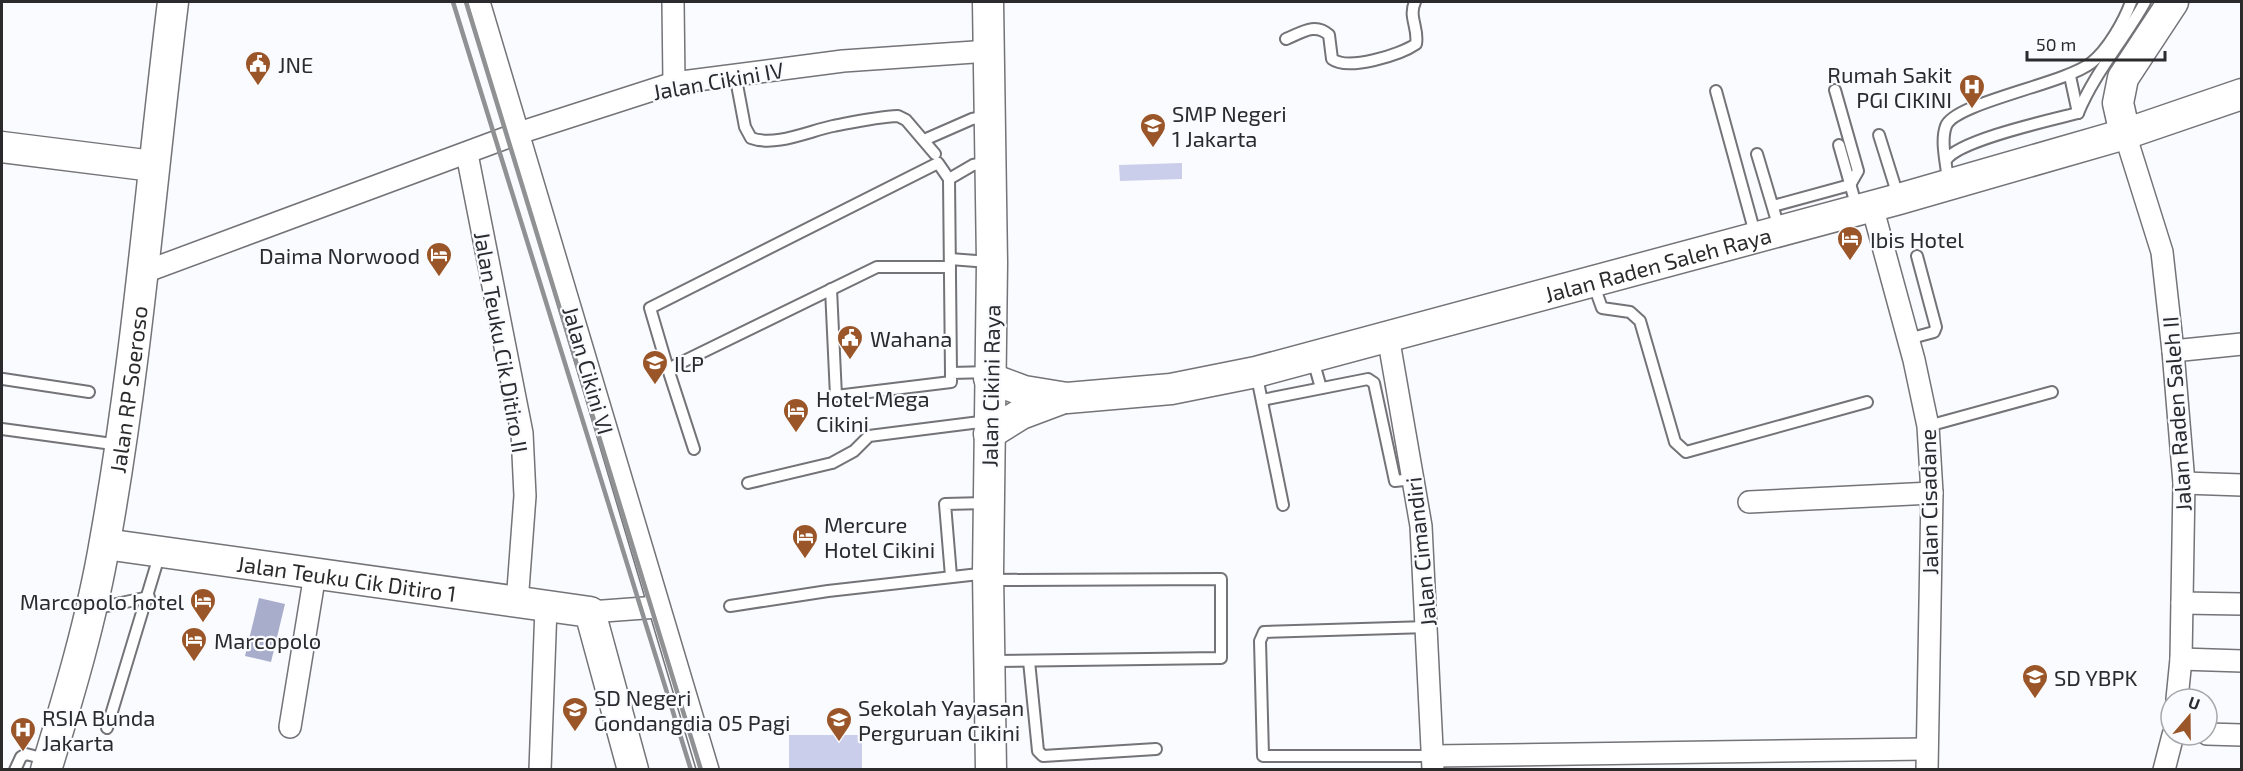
<svg xmlns="http://www.w3.org/2000/svg" width="2243" height="771" font-family="'Exo 2',sans-serif">
	<style>
		.green { fill: #caceeb }
		.water { fill: #a9adcc }
		.lines { fill: none; stroke-linecap: round; stroke-linejoin: round }
		.lane-casing { stroke: #737378; stroke-width: 14 }
		.street-casing { stroke: #737378; stroke-width: 24 }
		.secondary-casing { stroke: #737378; stroke-width: 33 }
		.lane { stroke: #fff; stroke-width: 10 }
		.street { stroke: #fff; stroke-width: 21 }
		.secondary { stroke: #fff; stroke-width: 30 }
		.rail { stroke: #909193; stroke-width: 4.5 }
		.labels { text-anchor: middle; dominant-baseline: central; stroke-width: 4.5; stroke-linejoin: round; paint-order: stroke }
		.poi-label { font-size: 22px; fill: #2b2b2d; stroke: #fafbfe; text-anchor: start }
		.street-label { font-size: 22px; fill: #2b2b2d; stroke: #fafbfe }
	</style>
	<rect width="100%" height="100%" fill="#fafbfe"/>
	<g class="green">
		<path d="M1182 163V179L1120 181 1119 165Z"/>
		<rect x="789" y="735" width="73" height="34"/>
	</g>
	<path class="water" d="M259 598 285 604 271 662 245 656Z"/>
	<g class="lines">
		<defs>
			<g id="lane">
				<path d="M1286 39C1301 33 1315 22 1329 35L1332 59C1348 71 1400 55 1416 44 1419 28 1408 17 1415 2"/>
				<path d="M735 74 745 127 751 138C775 147 809 131 833 126 854 122 876 117 898 116L906 120 935 154"/>
				<path d="M2070 76 2078 113"/>
				<path d="M1716 91 1756 237"/>
				<path d="M2078 113C2095 72 2124 40 2145 2"/>
				<path d="M1879 135 1899 199"/>
				<path d="M924 140 972 119 988 116"/>
				<path d="M1839 145 1857 208"/>
				<path d="M1757 154 1779 228"/>
				<path d="M1946 160C1959 140 2051 120 2078 113"/>
				<path d="M949 179 973 165 990 162"/>
				<path d="M1948 182C1947 165 1940 142 1946 126 1954 103 2064 84 2091 63 2108 50 2124 21 2131 2"/>
				<path d="M1773 206 1850 185 1858 171 1835 90"/>
				<path d="M950 259 989 262"/>
				<path d="M1593 283 1602 308 1630 312 1640 321 1675 442 1686 452 1867 402"/>
				<path d="M831 289 836 396 951 382V373L990 372"/>
				<path d="M1908 339 1934 332 1936 327 1917 256"/>
				<path d="M1313 360 1321 388"/>
				<path d="M668 369 650 308 938 163 949 179 951 373"/>
				<path d="M1256 372 1283 505"/>
				<path d="M3 379 89 392"/>
				<path d="M1262 400 1368 379 1374 383 1395 481 1413 479"/>
				<path d="M1928 426 2052 392"/>
				<path d="M2 429 120 445"/>
				<path d="M694 449 668 369 877 267H950"/>
				<path d="M748 483 832 463 854 451 869 436 988 421"/>
				<path d="M951 576 945 504 986 503"/>
				<path d="M989 580 1221 579V658L993 661"/>
				<path d="M730 606 828 591 988 573"/>
				<path d="M93 609 149 597"/>
				<path d="M1428 627 1264 632 1260 641 1263 756H1433"/>
				<path d="M1029 661 1038 751 1043 756 1156 749"/>
				<path d="M107 728 160 553"/>
				<path d="M15 770 21 757 26 754 49 760"/>
			</g>
			<g id="street">
				<path d="M479 2 708 770"/>
				<path d="M673 2 674 83"/>
				<path d="M2125 134 2162 252 2173 351 2184 483 2181 659 2177 699"/>
				<path d="M467 154 522 433 525 496 517 603"/>
				<path d="M1872 206 1914 360 1928 426 1932 493 1927 770"/>
				<path d="M142 273 519 133 674 83 843 61 989 51"/>
				<path d="M1388 336 1421 526 1433 769"/>
				<path d="M2173 351 2242 344"/>
				<path d="M2184 483 2242 485"/>
				<path d="M1749 502 1932 493"/>
				<path d="M2182 603 2242 604"/>
				<path d="M590 612 658 607"/>
				<path d="M2181 659 2242 661"/>
				<path d="M290 727 315 574"/>
				<path d="M2207 734 2242 735"/>
				<path d="M1433 756 1926 749"/>
				<path d="M540 770 546 607"/>
				<path d="M2164 770 2173 735"/>
			</g>
			<g id="secondary">
				<path d="M988 2 992 263 988 573 991 770"/>
				<path d="M2125 134 2118 103 2123 78 2173 2"/>
				<path d="M2 147 153 166"/>
				<path id="s1" d="M989 378 1024 391 1067 398 1171 389 1256 372 1899 199 2125 134 2242 94"/>
				<path d="M989 434 1021 414 1061 399"/>
				<path id="s2" d="M105 544 590 612 633 770"/>
				<path id="s3" d="M46 770C69 695 92 618 105 541 137 363 151 181 173 2"/>
			</g>
		</defs>
		<use href="#lane" class="lane-casing"/>
		<use href="#street" class="street-casing"/>
		<use href="#secondary" class="secondary-casing"/>
		<use href="#lane" class="lane"/>
		<use href="#street" class="street"/>
		<use href="#secondary" class="secondary"/>
		<g class="rail">
			<path d="M453 2 691 770"/>
			<path d="M466 2 701 770"/>
		</g>
	</g>
	<defs>
		<symbol id="civic-pin" viewBox="-11 -11 22 30"><path d="M0 17L-7.5 6A9.5 9.5 0 1 1 7.5 6Z" fill="#9a5628" stroke="#fafbfe"/><path d="M-.6-6.5H3V-4.5H.6V-3L4-1V1h2V6H-6V1h2V-1L-.6-3ZM-1.2 2.5V6h2.4V2.5Z" fill="#fff"/></symbol>
		<symbol id="hospital-pin" viewBox="-11 -11 22 30"><path d="M0 17L-7.5 6A9.5 9.5 0 1 1 7.5 6Z" fill="#9a5628" stroke="#fafbfe"/><path d="M-5-5h3v3.5h4V-5h3V5h-3V1.5h-4V5h-3Z" fill="#fff"/></symbol>
		<symbol id="school-pin" viewBox="-11 -11 22 30"><path d="M0 17L-7.5 6A9.5 9.5 0 1 1 7.5 6Z" fill="#9a5628" stroke="#fafbfe"/><path d="M0-5L7-2L0 1L-7-2ZM-4 1L0 2.5L4 1V4Q0 6-4 4Z" fill="#fff"/></symbol>
		<symbol id="hotel-pin" viewBox="-11 -11 22 30"><path d="M0 17L-7.5 6A9.5 9.5 0 1 1 7.5 6Z" fill="#9a5628" stroke="#fafbfe"/><path d="M-6-4.5h1.5V1H6V5H4.5V3h-9V5H-6ZM-4 0a1.8 1.8 0 1 1 3.6 0ZM.5 0V-2.5h3Q6-2.5 6 0Z" fill="#fff"/></symbol>
	</defs>
	<g fill-rule="evenodd">
		<use href="#civic-pin" x="243" y="49" width="30" height="40"/>
		<use href="#hospital-pin" x="1957" y="72" width="30" height="40"/>
		<use href="#school-pin" x="1138" y="111" width="30" height="40"/>
		<use href="#hotel-pin" x="1835" y="224" width="30" height="40"/>
		<use href="#hotel-pin" x="424" y="240" width="30" height="40"/>
		<use href="#civic-pin" x="835" y="323" width="30" height="40"/>
		<use href="#school-pin" x="640" y="348" width="30" height="40"/>
		<use href="#hotel-pin" x="781" y="396" width="30" height="40"/>
		<use href="#hotel-pin" x="790" y="522" width="30" height="40"/>
		<use href="#hotel-pin" x="188" y="586" width="30" height="40"/>
		<use href="#hotel-pin" x="179" y="625" width="30" height="40"/>
		<use href="#school-pin" x="2020" y="662" width="30" height="40"/>
		<use href="#school-pin" x="560" y="695" width="30" height="40"/>
		<use href="#school-pin" x="824" y="705" width="30" height="40"/>
		<use href="#hospital-pin" x="8" y="715" width="30" height="40"/>
	</g>
	<g class="labels">
		<g class="poi-label">
			<text x="278" y="64">JNE</text>
			<text x="1952" y="74" text-anchor="end">Rumah Sakit<tspan x="1952" dy="25">PGI CIKINI</tspan></text>
			<text x="1172" y="113">SMP Negeri<tspan x="1172" dy="25">1 Jakarta</tspan></text>
			<text x="1870" y="239">Ibis Hotel</text>
			<text x="420" y="255" text-anchor="end">Daima Norwood</text>
			<text x="870" y="338">Wahana</text>
			<text x="674" y="363">ILP</text>
			<text x="816" y="398">Hotel Mega<tspan x="816" dy="25">Cikini</tspan></text>
			<text x="824" y="524">Mercure<tspan x="824" dy="25">Hotel Cikini</tspan></text>
			<text x="184" y="601" text-anchor="end">Marcopolo hotel</text>
			<text x="214" y="640">Marcopolo</text>
			<text x="2054" y="677">SD YBPK</text>
			<text x="594" y="697">SD Negeri<tspan x="594" dy="25">Gondangdia 05 Pagi</tspan></text>
			<text x="858" y="707">Sekolah Yayasan<tspan x="858" dy="25">Perguruan Cikini</tspan></text>
			<text x="42" y="717">RSIA Bunda<tspan x="42" dy="25">Jakarta</tspan></text>
		</g>
		<g class="street-label">
			<text transform="translate(718 80) rotate(-10)">Jalan Cikini IV</text>
			<text stroke="none"><textPath href="#s1" startOffset="688">Jalan Raden Saleh Raya</textPath></text>
			<text transform="translate(502 342) rotate(80)">Jalan Teuku Cik Ditiro II</text>
			<text transform="translate(589 370) rotate(74)">Jalan Cikini VI</text>
			<text transform="translate(990 386) rotate(-89)">Jalan Cikini Raya</text>
			<text stroke="none"><textPath href="#s3" startOffset="390">Jalan RP Soeroso</textPath></text>
			<text transform="translate(2176 414) rotate(-94)">Jalan Raden Saleh II</text>
			<text transform="translate(1928 502) rotate(-91)">Jalan Cisadane</text>
			<text transform="translate(1420 552) rotate(-96)">Jalan Cimandiri</text>
			<text stroke="none"><textPath href="#s2" startOffset="244">Jalan Teuku Cik Ditiro 1</textPath></text>
		</g>
	</g>
	<rect width="2243" height="771" fill="none" stroke="#2b2b2d" stroke-width="6"/>
	<g transform="translate(2189 717) rotate(20)"><circle r="28" fill="#fafbfe" stroke="#a7a8aa" stroke-width="1.5"/>
	<path d="M0-4.5L10 22L0 15L-10 22Z" fill="#9a5628"/>
	<text y="-9" font-size="16" font-weight="bold" text-anchor="middle" fill="#2b2b2d">U</text>
	</g>
	<path d="M2027 51v9h138v-9" fill="none" stroke="#2b2b2d" stroke-width="3"/>
	<text x="2036" y="51" font-size="18" fill="#2b2b2d" stroke="#fafbfe" stroke-width="4.5" paint-order="stroke">50 m</text>
</svg>
